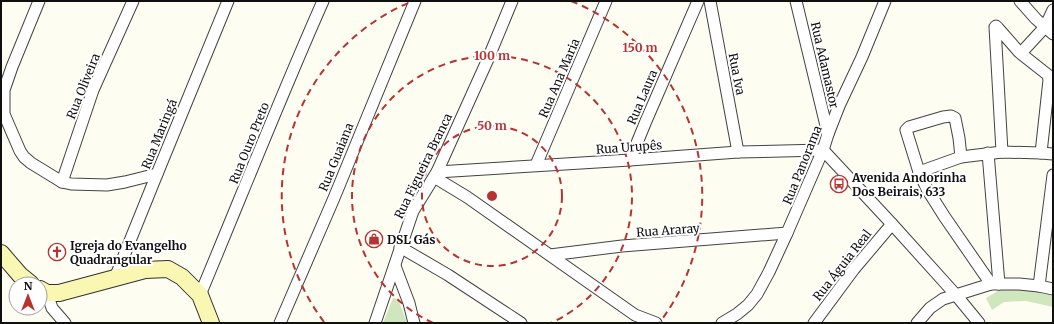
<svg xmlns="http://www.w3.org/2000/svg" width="1054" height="324" font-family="Merriweather,serif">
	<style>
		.green { fill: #d0e7bd }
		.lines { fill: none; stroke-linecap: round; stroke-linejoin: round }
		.street-casing { stroke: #424242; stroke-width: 13 }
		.secondary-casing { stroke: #313131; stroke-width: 18 }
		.street { stroke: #fff; stroke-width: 11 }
		.secondary { stroke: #faf7b2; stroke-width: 16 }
		.ring { fill: none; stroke: #b63330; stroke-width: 2; stroke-dasharray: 7 5 }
		.labels { text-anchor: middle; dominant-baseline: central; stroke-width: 4; stroke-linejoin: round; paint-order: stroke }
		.street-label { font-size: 12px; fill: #0f0f0f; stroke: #fff }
		.poi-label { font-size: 12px; font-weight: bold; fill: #0f0f0f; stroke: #fff; text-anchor: start }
		.centre { fill: #b63330; stroke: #fff; stroke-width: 2 }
		.ring-label { font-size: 12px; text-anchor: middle; font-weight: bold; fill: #b63330; stroke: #fff; stroke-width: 4; stroke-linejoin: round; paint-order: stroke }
	</style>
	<rect width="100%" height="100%" fill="#fefdf2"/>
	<g class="green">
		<path d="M1030 288 1053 294V307L1026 301 1004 302 992 310 986 298 1001 289Z"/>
		<path d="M393 298 398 299 407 323H383Z"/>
	</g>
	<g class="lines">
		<defs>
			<g id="street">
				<path d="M39 1 12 67 4 90V114L20 151 24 157 31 163 62 182 71 184 107 185 125 182 157 174"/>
				<path d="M710 1 738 152"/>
				<path d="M796 1 828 134"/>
				<path d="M1020 1 1036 19 1053 34"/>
				<path d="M1021 53 1045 27 1053 10"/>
				<path d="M1002 152 995 27 996 26 998 28 1019 52 1048 75 1049 80 1041 153"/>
				<path d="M988 153 999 284"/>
				<path d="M961 157 959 138 955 118 951 116 943 117 909 127 906 130 919 172 927 189 944 216 991 284"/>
				<path d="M630 160 646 121 698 1"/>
				<path d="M536 165 606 1"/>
				<path d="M437 172 630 160 738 152 823 150 892 224 956 295 979 323"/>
				<path d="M919 172 961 157 1002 152 1041 153 1053 154"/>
				<path d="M434 177 467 197 635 315 656 323"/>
				<path d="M62 182 93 90 133 1"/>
				<path d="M400 247 448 275 521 323"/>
				<path d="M550 255 622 246 787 233"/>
				<path d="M395 266 409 303 414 323"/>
				<path d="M115 278 157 174 228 1"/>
				<path d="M1039 286 1053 175"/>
				<path d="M47 293 52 308 65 323"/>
				<path d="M200 295C241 197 280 98 323 1"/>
				<path d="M280 323 334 198 415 1"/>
				<path d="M375 323 413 211 437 172 488 59 512 1"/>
				<path d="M722 323 737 314 748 305 757 294 769 272 787 233 823 150 828 134 839 106 862 57 885 1"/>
				<path d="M814 323 854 269 892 224"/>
				<path d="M917 323 930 308 943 299 991 284H1019L1039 286 1053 289"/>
			</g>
			<g id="secondary">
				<path d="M1 253 20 275 31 284"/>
				<path d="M40 289 47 293H59L145 270 168 269 182 277 200 295 211 323"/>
			</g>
		</defs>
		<use href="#street" class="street-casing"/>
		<use href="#secondary" class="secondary-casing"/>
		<use href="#street" class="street"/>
		<use href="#secondary" class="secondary"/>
	</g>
	<g class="ring">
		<circle cx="492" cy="196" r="70"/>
		<path d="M433 323A140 140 0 1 1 551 323"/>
		<path d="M324 322A210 210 0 0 1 413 1M571 1A210 210 0 0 1 660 322"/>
	</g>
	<defs>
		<symbol id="bus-ring" viewBox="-11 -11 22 22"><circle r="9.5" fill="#fff" stroke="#b63330" stroke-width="1.5"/><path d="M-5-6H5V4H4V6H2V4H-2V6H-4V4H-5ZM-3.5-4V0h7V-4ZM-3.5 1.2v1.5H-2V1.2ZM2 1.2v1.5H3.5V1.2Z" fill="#b63330"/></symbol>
		<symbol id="shop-ring" viewBox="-11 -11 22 22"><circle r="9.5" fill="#fff" stroke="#b63330" stroke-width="1.5"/><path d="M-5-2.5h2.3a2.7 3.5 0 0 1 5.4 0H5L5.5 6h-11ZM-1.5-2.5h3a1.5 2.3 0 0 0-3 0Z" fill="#b63330"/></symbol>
		<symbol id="church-ring" viewBox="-11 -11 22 22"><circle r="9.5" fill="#fff" stroke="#b63330" stroke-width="1.5"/><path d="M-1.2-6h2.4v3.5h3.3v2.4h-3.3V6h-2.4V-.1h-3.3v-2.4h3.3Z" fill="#b63330"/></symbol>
	</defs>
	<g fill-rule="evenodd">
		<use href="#bus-ring" x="829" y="174" width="20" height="20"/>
		<use href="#shop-ring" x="364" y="229" width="20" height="20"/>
		<use href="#church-ring" x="47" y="242" width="20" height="20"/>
	</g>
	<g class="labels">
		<g class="street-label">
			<text transform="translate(825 65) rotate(77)">Rua Adamastor</text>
			<text transform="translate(737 74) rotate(79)">Rua Iva</text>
			<text transform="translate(559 78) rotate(-67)">Rua Ana Maria</text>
			<text transform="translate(83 86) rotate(-68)">Rua Oliveira</text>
			<text transform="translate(642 97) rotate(-67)">Rua Laura</text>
			<text transform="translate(159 134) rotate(-68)">Rua Maringá</text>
			<text transform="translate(249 143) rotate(-68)">Rua Ouro Preto</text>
			<text transform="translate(629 147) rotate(-4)">Rua Urupês</text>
			<text transform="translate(336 157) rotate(-68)">Rua Guaiana</text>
			<text transform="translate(802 165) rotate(-68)">Rua Panorama</text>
			<text transform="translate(423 166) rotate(-64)">Rua Figueira Branca</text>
			<text transform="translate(668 230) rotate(-4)">Rua Araray</text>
			<text transform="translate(842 265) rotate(-52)">Rua Águia Real</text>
		</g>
		<g class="poi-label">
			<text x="852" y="177">Avenida Andorinha<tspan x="852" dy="14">Dos Beirais, 633</tspan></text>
			<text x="387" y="239">DSL Gás</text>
			<text x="70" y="245">Igreja do Evangelho<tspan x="70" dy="14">Quadrangular</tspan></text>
		</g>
	</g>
	<circle cx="492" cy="196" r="6" class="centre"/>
	<g class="ring-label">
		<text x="640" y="52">150 m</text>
		<text x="492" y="60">100 m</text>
		<text x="492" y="130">50 m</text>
	</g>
	<rect width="1054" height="324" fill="none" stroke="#0f0f0f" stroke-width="4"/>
	<g transform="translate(28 296)"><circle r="19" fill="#ffffff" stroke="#9f9f9f"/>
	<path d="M0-3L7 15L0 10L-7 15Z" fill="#b63330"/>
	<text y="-6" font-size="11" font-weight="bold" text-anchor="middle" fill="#0f0f0f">N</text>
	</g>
</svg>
